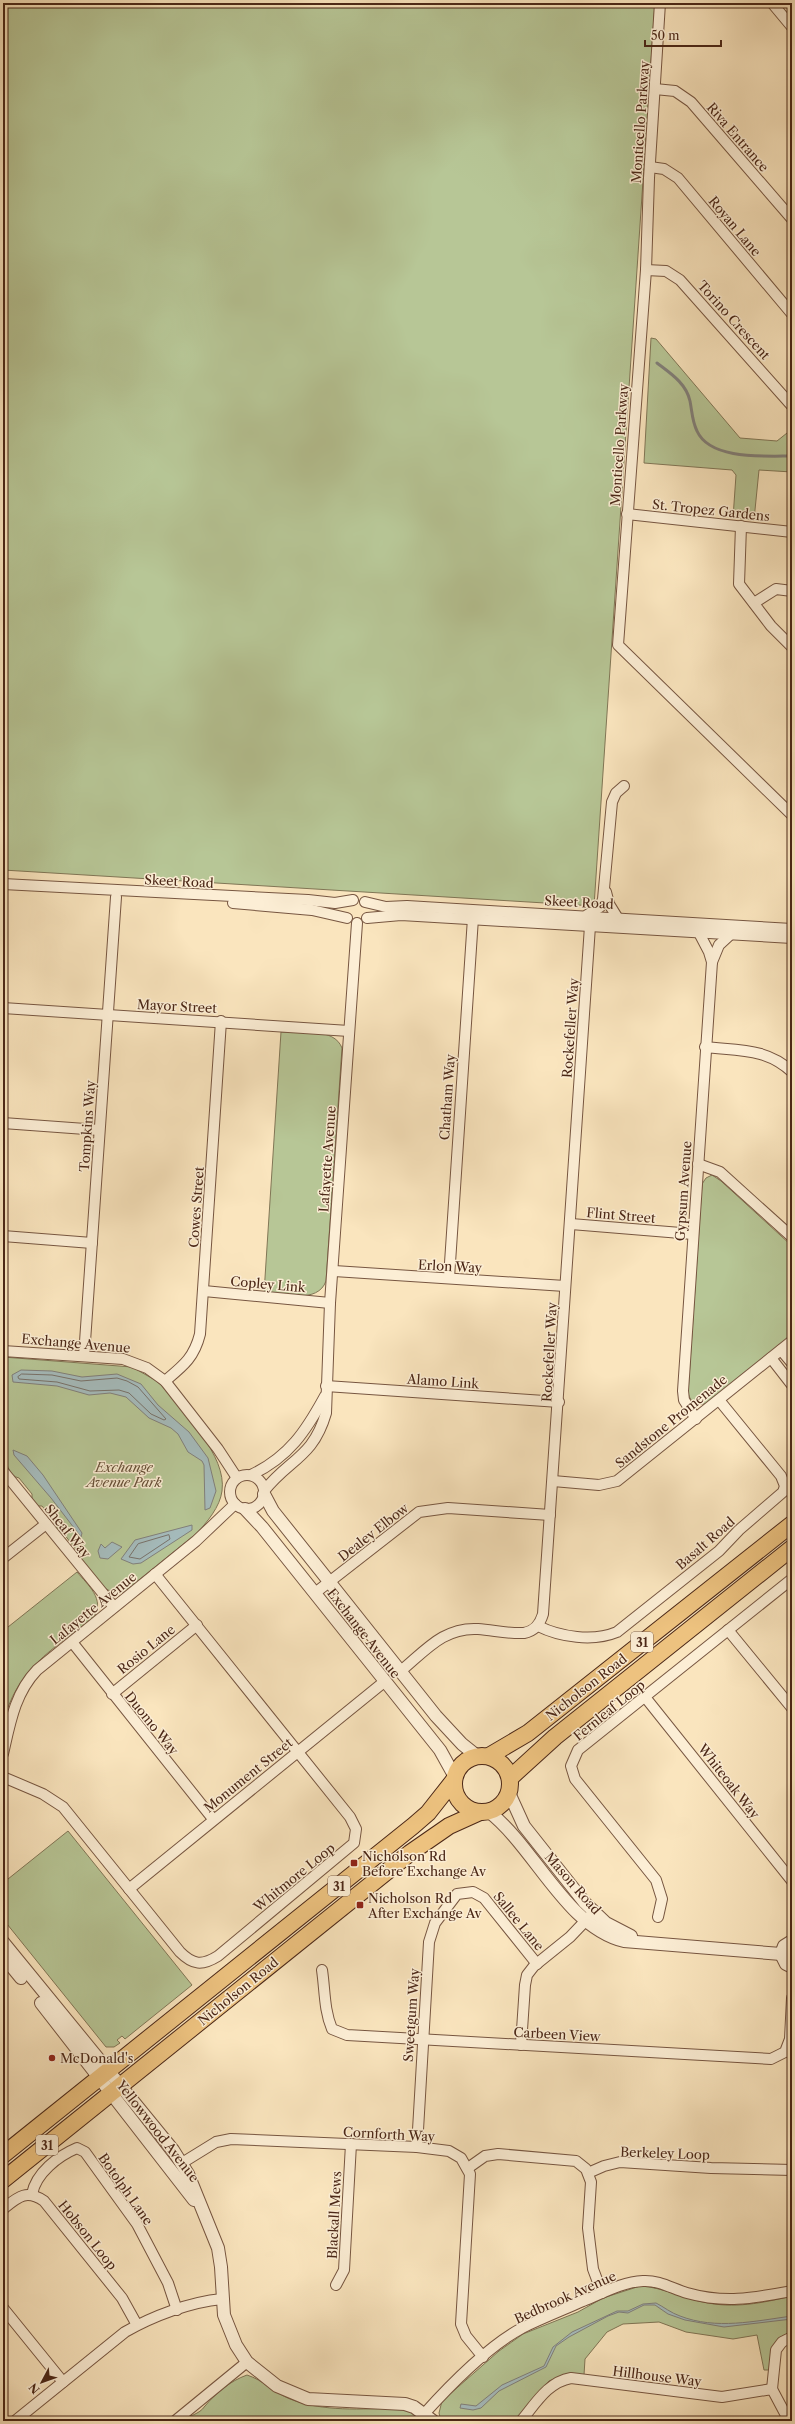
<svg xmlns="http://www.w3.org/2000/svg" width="795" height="2424" font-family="'Libre Caslon Text',serif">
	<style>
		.green { fill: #b7c696; stroke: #817656 }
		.water { fill: #a5bcbd; stroke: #81807b }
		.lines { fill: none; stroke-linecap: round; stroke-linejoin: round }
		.shore { stroke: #78726a; stroke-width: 1 }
		.stream { stroke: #81807b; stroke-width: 3 }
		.minor-casing { stroke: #775641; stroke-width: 12 }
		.tertiary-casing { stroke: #775641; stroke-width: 14 }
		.primary-casing { stroke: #4b2717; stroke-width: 18 }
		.minor { stroke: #fceed5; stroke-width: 10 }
		.tertiary { stroke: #fceed5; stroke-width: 12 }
		.primary { stroke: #edc27f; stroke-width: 16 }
		.poi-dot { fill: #8f2418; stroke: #fceed5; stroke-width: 1.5 }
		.labels { text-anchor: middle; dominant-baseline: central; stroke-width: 3; stroke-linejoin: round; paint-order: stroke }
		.shield { fill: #fceed5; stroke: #806350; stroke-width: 1 }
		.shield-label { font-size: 12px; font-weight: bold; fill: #4b2717 }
		.street-label { font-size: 13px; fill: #4b2717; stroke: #fceed5 }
		.park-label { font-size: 13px; font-style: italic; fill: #664f37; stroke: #fceed5 }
		.poi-label { font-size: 13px; fill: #4b2717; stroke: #fceed5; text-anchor: start }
	</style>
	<rect width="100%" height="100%" fill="#fae5be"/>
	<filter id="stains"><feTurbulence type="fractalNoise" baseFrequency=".005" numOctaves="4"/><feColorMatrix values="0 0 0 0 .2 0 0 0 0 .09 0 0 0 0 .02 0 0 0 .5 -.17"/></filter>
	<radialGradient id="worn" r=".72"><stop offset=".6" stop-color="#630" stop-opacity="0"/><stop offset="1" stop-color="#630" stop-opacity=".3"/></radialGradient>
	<g class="green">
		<path d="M3 3H655L594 906 3 870Z"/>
		<path d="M651 338 656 339 740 438 777 441 792 429V472L759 470 754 520 733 518 736 475 732 470 644 463Z"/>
		<path d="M281 1032C300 1033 334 1027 342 1048L326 1281C318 1304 283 1294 264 1293Z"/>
		<path d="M712 1175 721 1181 792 1246V1335L708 1403C698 1406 691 1404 688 1393L702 1184 706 1178Z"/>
		<path d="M3 1357 132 1367 155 1380 162 1386C183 1413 227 1455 222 1491 220 1507 207 1522 197 1533L124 1592C102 1597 90 1571 77 1556V1551L64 1534H59L54 1528 55 1522 42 1506H37L32 1500V1494L19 1478C9 1476 9 1466 3 1458Z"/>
		<path d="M77 1572C88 1585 105 1599 94 1617 52 1650 16 1669 3 1724V1631Z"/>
		<path d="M68 1831 192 1985 125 2039 122 2036 117 2040 120 2043 114 2047H106L3 1919V1883Z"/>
		<path d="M640 2286C662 2287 682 2298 703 2302 734 2309 762 2303 792 2296V2333C773 2335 769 2353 770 2370H764L757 2335 733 2339 686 2332 659 2322 623 2324 607 2332 585 2359 584 2375H564L549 2381 515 2421H441L439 2413 442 2401 499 2351 523 2334 578 2312 603 2298Z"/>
		<path d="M247 2375C263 2380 275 2393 290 2399 323 2412 362 2409 397 2408L407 2410 425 2421H182C189 2415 199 2415 205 2406 216 2393 230 2381 247 2375Z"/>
	</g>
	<g class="water">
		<path d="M21 1370 52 1371 82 1377 117 1374 141 1384 158 1405 189 1432 208 1458 216 1491 210 1508 205 1510 204 1465 202 1461 188 1452 178 1434 171 1428 149 1418 126 1397 110 1393 89 1395 57 1386 13 1382 12 1375Z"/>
		<path d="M13 1450 27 1456 43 1475 82 1533 81 1537 51 1498 14 1455Z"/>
		<path d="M192 1525V1530L141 1563 133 1564 121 1559 135 1540Z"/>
		<path d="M112 1542 122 1547 108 1559 100 1558 98 1551 101 1544 105 1548Z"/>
		<path d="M656 2303C664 2307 671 2313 680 2316 716 2330 755 2321 792 2316V2319L724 2327 685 2320 668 2314 655 2305H644L628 2313 619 2312 608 2316 569 2337 556 2346 546 2367 499 2391 481 2408 473 2410 460 2408 461 2404 476 2406 502 2385 544 2366 553 2347 572 2332 617 2311H628L643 2304Z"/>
		<path d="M263 2419 276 2421H221L225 2420Z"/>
	</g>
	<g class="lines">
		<g class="shore">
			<path d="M22 1374 52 1375 81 1381 117 1378 127 1381 138 1387 166 1419 164 1420 151 1414 129 1393 119 1390 90 1391 57 1382 19 1379 18 1377Z"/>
			<path d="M169 1535 170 1539 140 1559 129 1557 138 1544Z"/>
		</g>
		<path class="stream" d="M657 363C670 373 686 383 690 401 692 411 692 421 697 431 710 460 764 456 792 456"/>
		<defs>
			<g id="minor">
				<path d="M660 3 649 178 646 270 618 645 792 815"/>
				<path d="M772 3 792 27"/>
				<path d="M655 89 675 91 691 102 792 219"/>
				<path d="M650 167 664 169 678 178 792 314"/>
				<path d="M646 270 666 271 680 280 792 406"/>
				<path d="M627 514 792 532"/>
				<path d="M741 526 739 584 771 626 792 647"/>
				<path d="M754 603 776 589 792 591"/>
				<path d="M3 884 308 900 335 903 353 900"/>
				<path d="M606 892 609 904 617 917"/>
				<path d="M365 902 386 907 407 906 792 929"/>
				<path d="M233 903 312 910 347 918"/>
				<path d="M587 915 600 907 603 899 612 802 616 793 624 786"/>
				<path d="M367 918 401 915 792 938"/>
				<path d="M712 962 719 945 732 933"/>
				<path d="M3 1008 349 1031"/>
				<path d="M705 1047C739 1051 767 1048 792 1072"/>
				<path d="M3 1123 99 1130"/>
				<path d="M698 1164 720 1172 792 1237"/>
				<path d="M571 1224 693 1234"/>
				<path d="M3 1236 92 1243"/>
				<path d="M334 1271 565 1286"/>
				<path d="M449 1278 473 918"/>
				<path d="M204 1291 330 1303"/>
				<path d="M781 1350 792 1363"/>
				<path d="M3 1351 123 1359 147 1368 165 1381 218 1449 237 1478"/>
				<path d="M84 1356 116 897"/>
				<path d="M771 1358 792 1385"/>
				<path d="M165 1381C183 1366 194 1358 200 1334L221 1021"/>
				<path d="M326 1386 559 1402"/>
				<path d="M696 1419 684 1400 683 1391 712 962 709 952 698 931"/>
				<path d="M3 1471 114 1607"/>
				<circle cx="247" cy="1492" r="17"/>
				<path d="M251 1475C289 1457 306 1431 325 1396"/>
				<path d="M553 1481 599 1485 617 1481 792 1341"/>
				<path d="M264 1491C289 1459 313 1458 326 1413L330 1303 357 923"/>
				<path d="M3 1558 46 1524"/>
				<path d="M315 1593 419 1512 448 1508 550 1515"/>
				<path d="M538 1626C560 1637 593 1642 617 1632L719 1551 739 1530 783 1492 785 1486 781 1476 719 1400"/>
				<path d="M728 1630 792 1708"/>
				<path d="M72 1642 213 1819"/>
				<path d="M402 1670C426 1650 444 1627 478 1629 493 1630 509 1634 524 1633 535 1631 540 1624 543 1614L590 926"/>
				<path d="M112 1694 197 1625"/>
				<path d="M645 1697 792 1881"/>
				<path d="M3 1754C10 1723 15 1693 37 1670L196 1541 235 1504"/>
				<path d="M3 1777 43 1794 63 1807 180 1952C193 1965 202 1966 218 1956L354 1843 356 1829 350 1817 155 1574"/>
				<path d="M129 1889 384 1682"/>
				<path d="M658 1917 662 1899 656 1880 575 1779 571 1766 578 1750 792 1579"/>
				<path d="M322 1970C325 1990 324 2010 332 2029L347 2035 771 2059 785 2052 790 2039 792 1998"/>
				<path d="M521 2045 525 1985 527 1975 534 1966 570 1937 591 1915"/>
				<path d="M417 2147 429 1942 435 1923 457 1894 473 1892 484 1898 537 1964"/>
				<path d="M182 2163 216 2142 231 2139 417 2147 449 2151 461 2158 470 2174 461 2324 466 2336 483 2357"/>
				<path d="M468 2168 485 2156 498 2154 576 2161 586 2169 591 2182 588 2228 593 2269 602 2293"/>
				<path d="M588 2173 604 2166 620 2162 711 2168 792 2170"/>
				<path d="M32 2194C36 2173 58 2156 77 2148L85 2152 137 2224 168 2283 177 2310"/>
				<path d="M3 2209C18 2197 26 2189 44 2201L122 2298 137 2325"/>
				<path d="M336 2285 344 2270 351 2144"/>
				<path d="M3 2308 63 2382"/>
				<path d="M772 2389 776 2350 782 2342 792 2337"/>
				<path d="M424 2414C451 2384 487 2347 522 2328 542 2318 563 2310 583 2301 603 2293 622 2282 643 2281 659 2280 673 2289 687 2293 726 2304 754 2298 792 2291"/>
				<path d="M15 2421 125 2332C153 2316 190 2302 222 2299"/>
				<path d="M175 2421 247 2362"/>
				<path d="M521 2421C536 2403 548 2382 571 2378L722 2397 772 2389 789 2421"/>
			</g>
			<g id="tertiary">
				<path d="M264 1494 273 1511 436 1716 462 1744 477 1756"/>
				<path d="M245 1509 262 1527 440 1750 455 1777"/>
				<path d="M509 1793 524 1826 585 1903 606 1923 631 1936"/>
				<path d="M488 1811C535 1847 566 1927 624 1941L781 1954"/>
				<path d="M792 1941 784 1946 781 1954 786 1964 792 1967"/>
				<path d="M3 1942 173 2150 188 2174 218 2248 221 2267 224 2315 236 2345 247 2362 277 2386 308 2399 405 2404 414 2407 433 2421"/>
				<path d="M3 1956 21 1978"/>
				<path d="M41 2003 194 2200"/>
			</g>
			<g id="primary">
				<path d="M489 1756 528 1733 792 1524"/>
				<circle cx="482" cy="1784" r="28"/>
				<path d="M510 1778 555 1737 792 1548"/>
				<path d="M3 2155 413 1826 428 1813 454 1780"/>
				<path d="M3 2180 410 1853 449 1826 480 1812"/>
			</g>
		</defs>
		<use href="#minor" class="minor-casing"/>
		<use href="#tertiary" class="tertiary-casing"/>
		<use href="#primary" class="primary-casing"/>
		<use href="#minor" class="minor"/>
		<use href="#tertiary" class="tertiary"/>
		<use href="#primary" class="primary"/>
	</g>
	<g class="poi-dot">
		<rect x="350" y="1859" width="8" height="8" rx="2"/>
		<rect x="356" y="1901" width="8" height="8" rx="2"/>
		<circle cx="52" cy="2058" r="4"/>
	</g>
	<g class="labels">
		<g class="shield">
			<rect x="631" y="1632" width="22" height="20" rx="3"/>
			<rect x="328" y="1876" width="22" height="20" rx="3"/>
			<rect x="36" y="2135" width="22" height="20" rx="3"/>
		</g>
		<g class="shield-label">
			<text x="642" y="1642">31</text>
			<text x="339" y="1886">31</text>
			<text x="47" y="2145">31</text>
		</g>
		<g class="street-label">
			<text transform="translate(640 122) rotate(-86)">Monticello Parkway</text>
			<text transform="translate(738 137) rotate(49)">Riva Entrance</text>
			<text transform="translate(735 226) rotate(50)">Royan Lane</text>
			<text transform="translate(734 320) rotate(48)">Torino Crescent</text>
			<text transform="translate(619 445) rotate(-86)">Monticello Parkway</text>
			<text transform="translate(711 510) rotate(6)">St. Tropez Gardens</text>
			<text transform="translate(179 881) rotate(3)">Skeet Road</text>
			<text transform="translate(579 902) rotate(3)">Skeet Road</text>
			<text transform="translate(177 1006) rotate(3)">Mayor Street</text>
			<text transform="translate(570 1028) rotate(-86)">Rockefeller Way</text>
			<text transform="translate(447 1097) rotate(-86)">Chatham Way</text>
			<text transform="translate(87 1126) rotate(-86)">Tompkins Way</text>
			<text transform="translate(327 1159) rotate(-86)">Lafayette Avenue</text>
			<text transform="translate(683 1191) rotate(-86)">Gypsum Avenue</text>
			<text transform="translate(196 1207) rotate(-86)">Cowes Street</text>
			<text transform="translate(621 1215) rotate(5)">Flint Street</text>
			<text transform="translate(450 1266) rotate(3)">Erlon Way</text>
			<text transform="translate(268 1284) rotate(5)">Copley Link</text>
			<text transform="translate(76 1343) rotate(5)">Exchange Avenue</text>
			<text transform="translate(549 1352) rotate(-87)">Rockefeller Way</text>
			<text transform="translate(443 1381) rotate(4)">Alamo Link</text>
			<text transform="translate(671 1421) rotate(-39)">Sandstone Promenade</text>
			<text transform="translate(68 1531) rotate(51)">Sheaf Way</text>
			<text transform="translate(373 1532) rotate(-38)">Dealey Elbow</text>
			<text transform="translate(705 1543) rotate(-41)">Basalt Road</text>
			<text transform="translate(93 1608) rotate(-39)">Lafayette Avenue</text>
			<text transform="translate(364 1633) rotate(52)">Exchange Avenue</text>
			<text transform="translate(146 1649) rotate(-39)">Rosio Lane</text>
			<text transform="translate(586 1687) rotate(-38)">Nicholson Road</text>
			<text transform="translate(609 1710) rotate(-39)">Fernleaf Loop</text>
			<text transform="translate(152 1723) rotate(51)">Duomo Way</text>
			<text transform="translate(248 1775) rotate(-39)">Monument Street</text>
			<text transform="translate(729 1781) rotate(52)">Whiteoak Way</text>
			<text transform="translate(294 1877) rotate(-39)">Whitmore Loop</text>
			<text transform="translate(573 1883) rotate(49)">Mason Road</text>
			<text transform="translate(519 1921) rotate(51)">Sallee Lane</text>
			<text transform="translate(238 1991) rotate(-39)">Nicholson Road</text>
			<text transform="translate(411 2015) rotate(-86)">Sweetgum Way</text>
			<text transform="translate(557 2034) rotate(3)">Carbeen View</text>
			<text transform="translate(158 2131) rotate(52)">Yellowwood Avenue</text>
			<text transform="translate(389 2134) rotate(3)">Cornforth Way</text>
			<text transform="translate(665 2153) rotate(2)">Berkeley Loop</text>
			<text transform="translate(126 2189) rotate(55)">Botolph Lane</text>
			<text transform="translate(334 2215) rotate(-87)">Blackall Mews</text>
			<text transform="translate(88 2235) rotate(51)">Hobson Loop</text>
			<text transform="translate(565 2297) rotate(-24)">Bedbrook Avenue</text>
			<text transform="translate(657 2376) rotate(7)">Hillhouse Way</text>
		</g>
		<g class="park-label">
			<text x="124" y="1467">Exchange<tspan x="124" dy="15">Avenue Park</tspan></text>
		</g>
		<g class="poi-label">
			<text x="362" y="1856">Nicholson Rd<tspan x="362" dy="15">Before Exchange Av</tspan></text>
			<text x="368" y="1898">Nicholson Rd<tspan x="368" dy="15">After Exchange Av</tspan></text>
			<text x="60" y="2058">McDonald's</text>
		</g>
	</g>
	<rect width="795" height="2424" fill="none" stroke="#fae5be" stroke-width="16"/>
	<rect x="4" y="4" width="787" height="2416" fill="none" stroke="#4b2717" stroke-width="2"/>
	<rect x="8" y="8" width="779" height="2408" fill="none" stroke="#4b2717"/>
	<g transform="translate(42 2382) rotate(229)" stroke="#fceed5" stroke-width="3" paint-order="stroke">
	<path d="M0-3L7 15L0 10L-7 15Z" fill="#4b2717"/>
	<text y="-6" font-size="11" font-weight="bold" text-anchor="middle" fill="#4b2717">N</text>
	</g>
	<path d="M645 40v6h76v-6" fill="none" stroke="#4b2717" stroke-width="2"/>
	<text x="651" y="40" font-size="12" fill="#4b2717" stroke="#fceed5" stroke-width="3" paint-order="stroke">50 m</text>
	<rect width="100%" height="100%" filter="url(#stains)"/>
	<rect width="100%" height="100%" fill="url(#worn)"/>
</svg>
